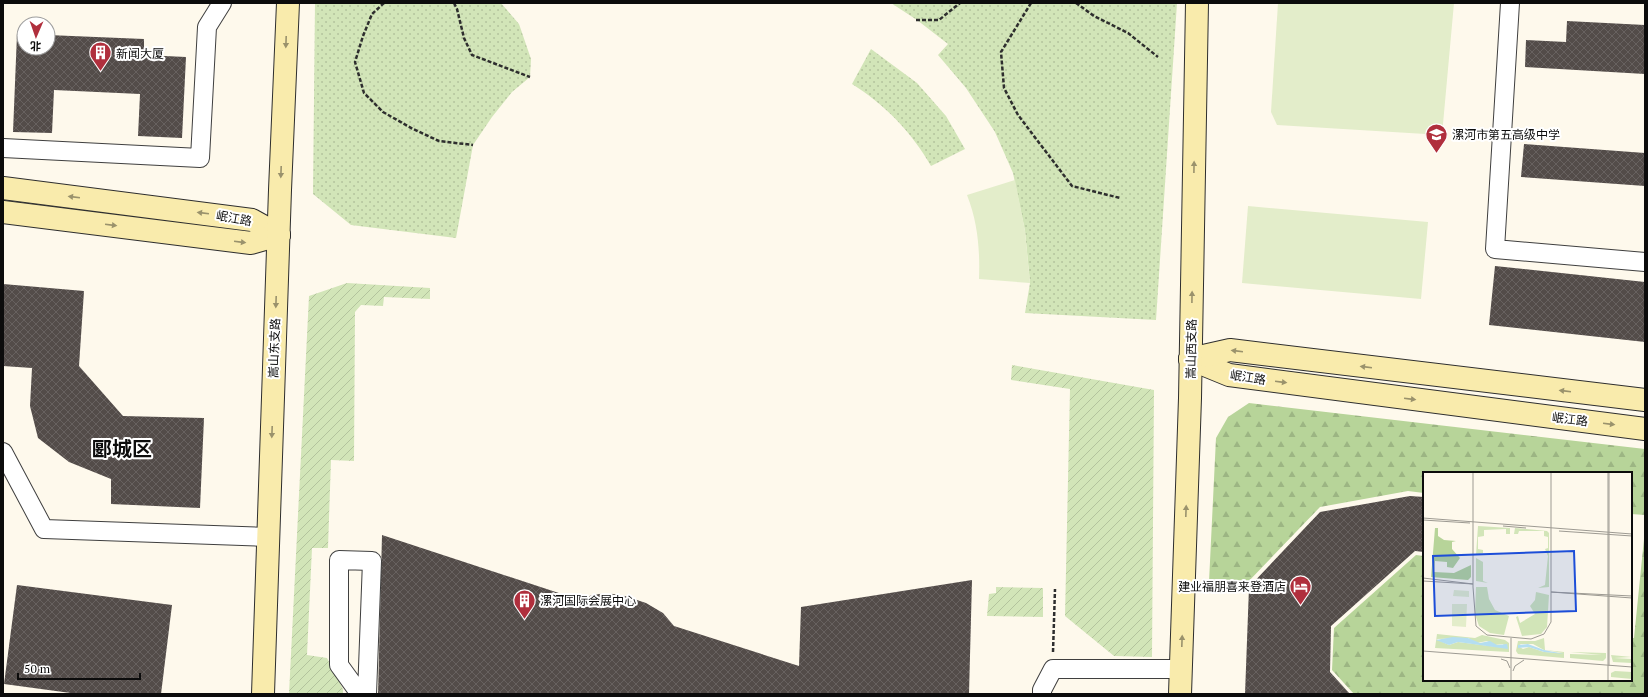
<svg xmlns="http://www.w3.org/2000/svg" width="1648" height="697" font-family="'PT Serif','Noto Sans SC',serif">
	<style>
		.grass { fill: url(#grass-dots) }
		.forest { fill: url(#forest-firs) }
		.garden { fill: url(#garden-furrows) }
		.pitch { fill: #e3edca }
		.building { fill: url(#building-cross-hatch) }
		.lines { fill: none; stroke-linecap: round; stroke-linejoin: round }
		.street-casing { stroke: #3f3f3f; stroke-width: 20 }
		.secondary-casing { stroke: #2e2e2e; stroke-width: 24 }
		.path { stroke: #2e2e2e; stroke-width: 2.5; stroke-dasharray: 4 2; stroke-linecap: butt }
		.street { stroke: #fff; stroke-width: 18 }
		.secondary { stroke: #f9ebac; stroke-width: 22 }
		.oneway { fill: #9a926c }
		.labels { text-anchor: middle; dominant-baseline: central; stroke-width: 4; stroke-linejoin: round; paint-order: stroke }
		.poi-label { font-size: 12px; fill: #0c0c0c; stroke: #fff; text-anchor: start }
		.street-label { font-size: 12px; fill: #0c0c0c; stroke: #fff }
		.town-label { font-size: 20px; font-weight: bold; fill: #0c0c0c; stroke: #fff }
		.inset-road { fill: none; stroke: #9d9a92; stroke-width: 1 }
		.view { fill: #1d4ed8; fill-opacity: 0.15; stroke: #1d4ed8; stroke-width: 2 }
		.inset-edge { fill: none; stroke: #0c0c0c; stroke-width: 2 }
	</style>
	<defs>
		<pattern id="grass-dots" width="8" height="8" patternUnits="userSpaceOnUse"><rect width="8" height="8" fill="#d2e5b8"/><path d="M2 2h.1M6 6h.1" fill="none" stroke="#b3c39d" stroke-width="1.8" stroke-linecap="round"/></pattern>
		<pattern id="forest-firs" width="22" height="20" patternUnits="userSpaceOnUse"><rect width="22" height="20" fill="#b7d499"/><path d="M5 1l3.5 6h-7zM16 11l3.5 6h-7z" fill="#9cb583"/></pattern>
		<pattern id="garden-furrows" width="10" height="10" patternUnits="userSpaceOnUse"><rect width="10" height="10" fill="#d2e5b8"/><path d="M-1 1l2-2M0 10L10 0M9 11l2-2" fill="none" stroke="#b3c39d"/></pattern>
		<pattern id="building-cross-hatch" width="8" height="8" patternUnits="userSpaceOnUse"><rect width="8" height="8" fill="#534c49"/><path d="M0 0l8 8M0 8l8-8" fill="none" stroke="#67615f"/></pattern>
	</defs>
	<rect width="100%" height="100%" fill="#fef9ec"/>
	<g class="grass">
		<path d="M315 3H501L519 24 531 59 530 77 512 92 492 117 473 145 456 238 351 225 313 194Z"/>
		<path d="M891 3H1177L1156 320 1025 313 1030 283 1025 231 1013 173 995 132 966 88 938 55 948 44 917 20Z"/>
		<path d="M871 49 917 83 946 116 965 149 931 166C911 131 885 105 852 84Z"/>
	</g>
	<g class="forest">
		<path d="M1249 403 1645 449V515L1631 514V473H1424V493L1408 491 1320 507 1246 584 1209 582 1216 438 1228 417Z"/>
		<path d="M1645 529V694H1354L1332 670 1334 628 1416 555 1424 556V680H1631V638H1634Z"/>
	</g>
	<g class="garden">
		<path d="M347 283 430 288V299L384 297 383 306 361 305 355 312 354 461 331 460 328 548H312L307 655 327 658 343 689V694H289L309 296Z"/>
		<path d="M1012 365 1154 390 1152 657 1114 656 1065 616 1070 389 1011 380Z"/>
		<path d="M996 587 1043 588V617L987 616 989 594 996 593Z"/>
	</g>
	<g class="pitch">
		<path d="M1278 3H1454L1442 135 1277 125 1271 112Z"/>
		<path d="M1015 180 1025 231 1030 283 979 279C980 250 978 223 967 195Z"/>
		<path d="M1248 206 1428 222 1421 299 1242 283Z"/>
	</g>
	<g class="building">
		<path d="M1567 21 1645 25V74L1525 67 1526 40 1566 42Z"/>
		<path d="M17 34H24V48H48V35L144 39V55L186 57 182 138 138 136 140 94 54 90 52 133 13 132Z"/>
		<path d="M1524 144 1645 153V186L1521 177Z"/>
		<path d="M1495 266 1645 282V342L1489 325Z"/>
		<path d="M3 284 84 291 79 366 123 416 204 418 200 508 111 504V479L69 462 38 438 30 406 32 368 3 366Z"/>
		<path d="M1410 496 1424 497V552L1415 551 1331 626 1330 672 1350 694H1245L1249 587 1320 512Z"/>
		<path d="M382 535 580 600 592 595 607 593 625 596 646 603 663 613 674 626 799 666 801 607 972 580 969 694H378Z"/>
		<path d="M17 585 172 605 161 694H78L4 684Z"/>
	</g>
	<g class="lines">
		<defs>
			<g id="street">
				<path d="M1510 3 1495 249 1645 262"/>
				<path d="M3 148 200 158 207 27 222 3"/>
				<path d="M3 452 44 529 268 537"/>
				<path d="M360 694 339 665V560L372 561 367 694"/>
				<path d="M1042 694V690L1053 669H1181"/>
			</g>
			<g id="secondary">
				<path d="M3 188 252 220 279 235"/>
				<path d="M3 212 251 243 279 235"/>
				<path d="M1190 359 1229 375 1645 429"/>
				<path d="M1190 359 1230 350 1645 400"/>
				<path d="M263 694 280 190 288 3"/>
				<path d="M1180 694 1190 398 1197 3"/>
			</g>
		</defs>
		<use href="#street" class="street-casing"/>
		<use href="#secondary" class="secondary-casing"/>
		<g class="path">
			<path d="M384 3 372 14 363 36 355 62 364 93 383 112 413 129 439 141 473 145"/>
			<path d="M454 3 457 9 464 38 472 55 530 77"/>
			<path d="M1031 3 1001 52 1004 88 1018 115 1072 186 1120 198"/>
			<path d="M1076 3 1094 16 1128 33 1158 57"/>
			<path d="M916 20H939L960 3"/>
			<path d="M1053 652 1055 589"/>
		</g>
		<use href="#street" class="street"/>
		<use href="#secondary" class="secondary"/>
	</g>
	<defs><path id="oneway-solid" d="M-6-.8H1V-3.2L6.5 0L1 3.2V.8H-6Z"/></defs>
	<g class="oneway">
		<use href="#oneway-solid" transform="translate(286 42) rotate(92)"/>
		<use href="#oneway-solid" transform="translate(1194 167) rotate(-89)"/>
		<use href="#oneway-solid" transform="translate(281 172) rotate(92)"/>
		<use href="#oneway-solid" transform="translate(74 197) rotate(-173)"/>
		<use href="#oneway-solid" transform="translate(203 213) rotate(-173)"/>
		<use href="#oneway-solid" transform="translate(111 225) rotate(7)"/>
		<use href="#oneway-solid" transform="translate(240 242) rotate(7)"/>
		<use href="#oneway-solid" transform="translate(1192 297) rotate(-89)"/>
		<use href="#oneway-solid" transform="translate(276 302) rotate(92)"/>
		<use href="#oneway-solid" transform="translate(1237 351) rotate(-173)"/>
		<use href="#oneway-solid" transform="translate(1366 367) rotate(-173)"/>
		<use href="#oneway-solid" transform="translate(1281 382) rotate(7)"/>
		<use href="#oneway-solid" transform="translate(1565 391) rotate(-173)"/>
		<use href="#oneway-solid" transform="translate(1410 399) rotate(7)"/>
		<use href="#oneway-solid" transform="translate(1609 424) rotate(7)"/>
		<use href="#oneway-solid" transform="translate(272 432) rotate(92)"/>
		<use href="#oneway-solid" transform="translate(1186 511) rotate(-88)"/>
		<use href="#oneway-solid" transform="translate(1182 641) rotate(-88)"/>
	</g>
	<defs>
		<symbol id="building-pin" viewBox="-11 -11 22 30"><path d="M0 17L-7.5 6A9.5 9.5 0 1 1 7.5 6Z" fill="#b02f3d" stroke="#fff"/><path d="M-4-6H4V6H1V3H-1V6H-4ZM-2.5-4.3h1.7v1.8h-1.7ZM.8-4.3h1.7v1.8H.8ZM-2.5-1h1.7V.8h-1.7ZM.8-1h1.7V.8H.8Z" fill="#fff"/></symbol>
		<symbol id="school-pin" viewBox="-11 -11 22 30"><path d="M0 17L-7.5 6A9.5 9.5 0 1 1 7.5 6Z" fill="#b02f3d" stroke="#fff"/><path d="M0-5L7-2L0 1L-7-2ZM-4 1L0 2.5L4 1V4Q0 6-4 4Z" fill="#fff"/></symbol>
		<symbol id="hotel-pin" viewBox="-11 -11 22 30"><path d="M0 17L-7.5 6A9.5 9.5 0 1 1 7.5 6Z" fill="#b02f3d" stroke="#fff"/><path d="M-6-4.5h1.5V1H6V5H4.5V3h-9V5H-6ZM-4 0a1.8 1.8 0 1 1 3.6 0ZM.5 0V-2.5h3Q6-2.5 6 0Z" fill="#fff"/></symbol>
	</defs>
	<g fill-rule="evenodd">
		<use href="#building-pin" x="88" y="40" width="25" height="34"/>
		<use href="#school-pin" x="1424" y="122" width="25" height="34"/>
		<use href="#hotel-pin" x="1288" y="574" width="25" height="34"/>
		<use href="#building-pin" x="512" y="588" width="25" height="34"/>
	</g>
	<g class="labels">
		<g class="poi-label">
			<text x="116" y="53">新闻大厦</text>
			<text x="1452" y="134">漯河市第五高级中学</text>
			<text x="1286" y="586" text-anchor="end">建业福朋喜来登酒店</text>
			<text x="540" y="600">漯河国际会展中心</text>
		</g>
		<g class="street-label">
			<text transform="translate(234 218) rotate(10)">岷江路</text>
			<text transform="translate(274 348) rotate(-88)">嵩山东支路</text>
			<text transform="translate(1191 349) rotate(-89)">嵩山西支路</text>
			<text transform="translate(1248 377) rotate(9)">岷江路</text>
			<text transform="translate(1570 419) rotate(7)">岷江路</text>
		</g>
		<g class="town-label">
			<text x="122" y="448">郾城区</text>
		</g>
	</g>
	<g transform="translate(1423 472)">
		<rect width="209" height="209" fill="#fef9ec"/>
		<path d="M53 115H64L66 127 72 138 86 144 81 163 67 161 56 154 52 142ZM113 120 126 123 124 155 118 162 99 164 93 145 95 144 97 151 112 142 107 134 112 128Z" fill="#d2e5b8"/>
		<path d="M12 56H15V64L21 68 33 69 29 70V77L37 86 30 96 24 95V90L12 89 11 100 31 101 48 93V105L45 108 8 105Z" fill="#b7d499"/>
		<path d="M55 54 87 56V62H83V57L61 58V64L55 65V77L60 78V81L53 83ZM92 56 124 59 126 61V115L115 116 122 113 125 84 122 77 125 76V65L121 64V59H96L95 62H91ZM53 86 60 90V109L65 111 53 109ZM14 162 52 166 59 163 82 168 86 171V180L12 176ZM45 166 54 171 64 169 72 173 80 172 83 176 35 170 26 173 13 167ZM121 166 122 178 141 180V186L95 182 93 179 95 169H112ZM98 172H110L121 178 141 181 121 180 106 175 100 177 95 174ZM147 180 183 181V186L180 189 147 186V182L179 183ZM188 183 209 185 191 186 209 187V191L190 190ZM192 199 209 200V207L188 205V201Z" fill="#d2e5b8" fill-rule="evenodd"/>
		<path d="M31 118 46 119V125L30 124ZM29 132H44L43 155 29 154Z" fill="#e3edca"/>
		<path d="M30 165 45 166 57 171 67 169 74 173 84 172 85 177 35 170 26 173 13 168ZM105 172 121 178 141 182 121 180 106 175 95 176V173Z" fill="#b4def1"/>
		<path class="inset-road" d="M50 0V115L53 154 64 163 108 167 121 162 128 150V0M185 0V209M0 46 209 62M0 48 47 51M80 54 103 56M136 59 209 64M0 106 50 112M0 109 50 112M128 120 209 126M128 120 209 124M88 166V209M0 179 209 195M78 187 84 189 87 196M186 194V0M90 199 92 194 101 188"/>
		<path class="view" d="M151 79 153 139 12 144 10 84Z"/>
		<rect width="209" height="209" class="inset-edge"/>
	</g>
	<rect width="1648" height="697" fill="none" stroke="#0c0c0c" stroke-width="8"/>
	<g transform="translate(36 36) rotate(182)"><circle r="19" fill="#ffffff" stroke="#9e9e9e"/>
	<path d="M0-3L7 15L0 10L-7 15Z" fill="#b02f3d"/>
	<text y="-6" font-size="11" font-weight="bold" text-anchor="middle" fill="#0c0c0c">北</text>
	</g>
	<path d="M18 673v6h122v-6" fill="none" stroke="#0c0c0c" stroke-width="2"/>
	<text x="24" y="673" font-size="12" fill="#0c0c0c" stroke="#ffffff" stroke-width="3" paint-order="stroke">50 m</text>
</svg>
